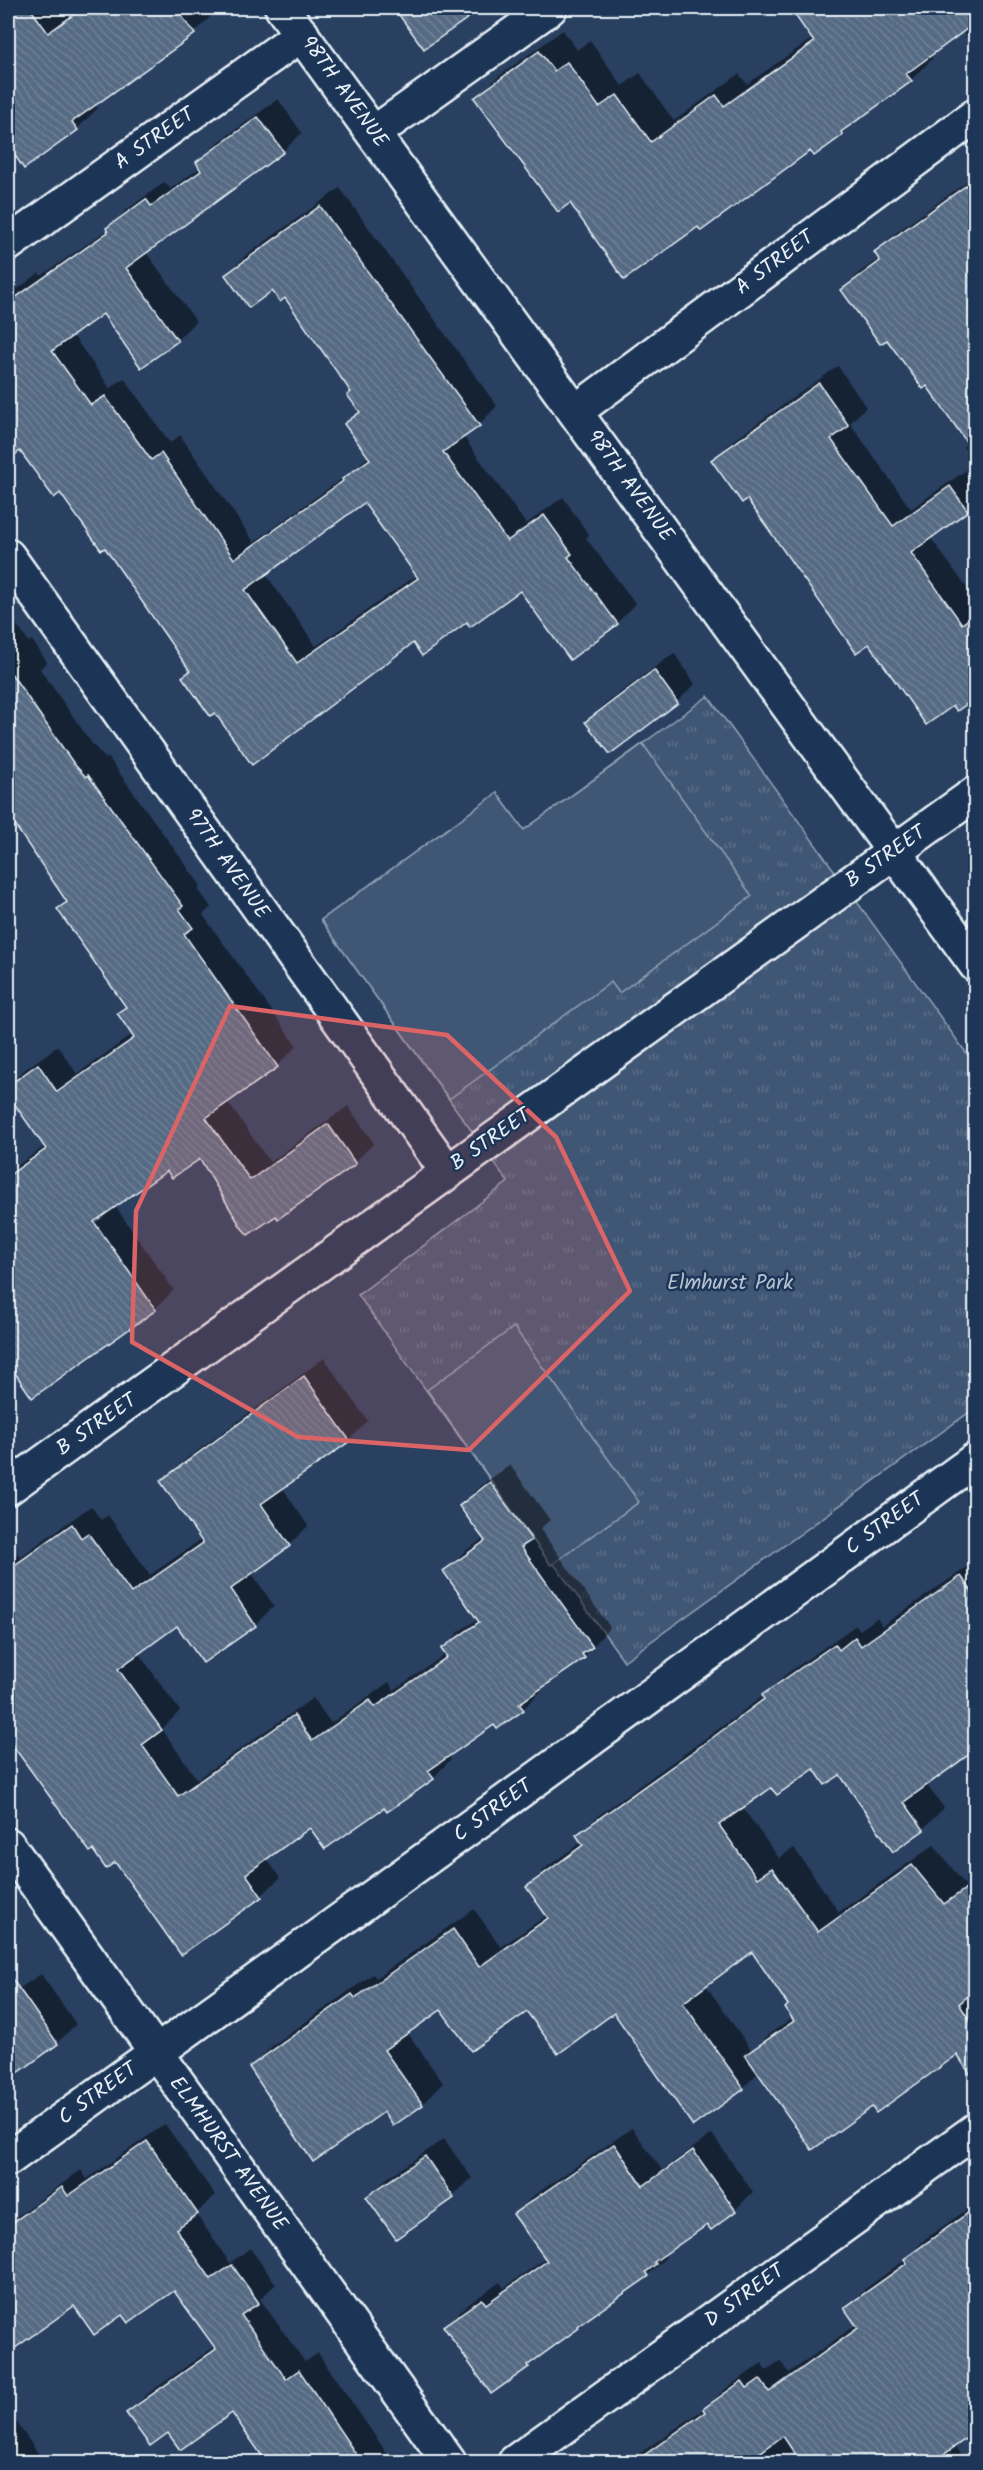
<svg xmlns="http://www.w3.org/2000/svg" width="983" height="2470" font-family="Kalam,sans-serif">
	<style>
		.park { fill: url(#park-tufts); stroke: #94a4b6; stroke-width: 1.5 }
		.pitch { fill: #415774; stroke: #94a4b6; stroke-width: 1.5 }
		.shadow { fill: #0007; fill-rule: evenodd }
		.building { fill: url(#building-back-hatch); stroke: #e8f1f8; stroke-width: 1.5; fill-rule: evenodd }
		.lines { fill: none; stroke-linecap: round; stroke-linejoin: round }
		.minor-casing { stroke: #e8f1f8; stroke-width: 38 }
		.major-casing { stroke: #e8f1f8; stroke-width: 38 }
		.minor { stroke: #1d3557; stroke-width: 33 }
		.major { stroke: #1d3557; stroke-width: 33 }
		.marked { fill: #db6466; fill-opacity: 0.2; stroke: #db6466; stroke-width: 4.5; stroke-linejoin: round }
		.labels { text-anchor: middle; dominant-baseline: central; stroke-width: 5; stroke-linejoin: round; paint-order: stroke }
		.street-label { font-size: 21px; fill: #e8f1f8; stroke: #1d3557 }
		.park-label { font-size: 21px; fill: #b6c3d0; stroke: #1d3557 }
	</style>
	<defs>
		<pattern id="park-tufts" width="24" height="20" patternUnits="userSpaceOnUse" patternTransform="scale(1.5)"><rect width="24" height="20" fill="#415774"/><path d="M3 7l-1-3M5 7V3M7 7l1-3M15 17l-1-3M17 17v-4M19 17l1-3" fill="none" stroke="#5c7089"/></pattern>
		<pattern id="building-back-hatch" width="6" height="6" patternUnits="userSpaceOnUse" patternTransform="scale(1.5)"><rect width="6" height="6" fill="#556a83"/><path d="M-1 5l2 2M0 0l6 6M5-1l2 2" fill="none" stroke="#6d8095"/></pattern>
	</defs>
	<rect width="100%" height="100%" fill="#294061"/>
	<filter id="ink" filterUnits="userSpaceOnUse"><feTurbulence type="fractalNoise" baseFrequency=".0167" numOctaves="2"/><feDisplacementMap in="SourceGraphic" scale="12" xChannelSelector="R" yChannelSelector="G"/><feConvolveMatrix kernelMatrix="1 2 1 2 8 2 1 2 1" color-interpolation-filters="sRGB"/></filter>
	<g filter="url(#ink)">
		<path class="park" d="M708 696 975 1065V1408L624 1661 554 1564 551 1565 358 1295 508 1182 321 920 497 793 524 830Z"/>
		<g class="pitch">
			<path d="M643 744 752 896 619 993 611 982 449 1099 321 920 497 793 524 830Z"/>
			<path d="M514 1327 639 1502 551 1565 427 1390Z"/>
		</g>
		<g class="shadow">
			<path d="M8 8H212L215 12 194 33 95 104 98 108 77 129 19 159 8 168Z"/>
			<path d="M400 8H480L424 47 398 10Z"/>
			<path d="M792 8H976V33L967 38 962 31 930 54 933 58 911 80 859 117 843 133 814 154 811 149 699 225 570 201 476 98 499 76 563 30 577 50 590 40 622 86 640 73 674 121 739 74 747 84 813 38Z"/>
			<path d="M278 99 302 133 283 151 146 252 196 321 177 340 141 365 103 312 72 334 110 388 124 378 170 443 180 435 254 542 351 472 369 456 346 424 360 410 352 391 285 296 273 289 227 275 245 256 340 188 497 406 479 425 463 436 526 524 563 497 589 535 586 538 636 604 617 623 571 657 521 589 467 620 215 711 184 677 191 669 105 546 61 491 21 448 12 454 8 448V296L39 273 41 276 107 230 126 210 165 182 170 189 201 167 198 163 216 144ZM365 501 417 575 316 646 265 573Z"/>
			<path d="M976 175V463L963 447 968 442 927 384 843 290 860 272 880 258 876 252 893 235Z"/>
			<path d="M838 366 866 407 850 423 911 509 968 469 976 479V501L930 537 976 600V688L927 723 869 642 748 497 713 461 731 442Z"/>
			<path d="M8 613 29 642 32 640 47 662 40 669 93 745 106 759 108 757 201 886 198 889 211 907 203 915 297 1046 277 1066 227 1101 270 1162 348 1106 374 1143 355 1162 279 1217 200 1157 168 1169 115 1206 174 1290 155 1309 32 1396 8 1361V1172L45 1146 8 1095V1083L9 1085 24 1070 58 1046 77 1074 133 1034 119 1014 127 1006 59 910 68 900 17 828 8 835Z"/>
			<path d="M674 653 695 684 677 702 587 722 605 704Z"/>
			<path d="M324 1358 368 1421 349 1440 282 1487 308 1526 289 1545 251 1572 274 1606 255 1625 203 1661 177 1624 138 1652 180 1711 162 1729 197 1779 313 1698 331 1723 389 1682 394 1690 446 1654 443 1649 461 1630 478 1619 445 1571 464 1552 484 1538 461 1506 479 1487 510 1465 550 1520 540 1529 610 1627 584 1657 540 1687 542 1690 523 1709 495 1723 448 1755 451 1759 433 1778 384 1805 310 1826 266 1857 280 1878 261 1896 116 1860 93 1848 90 1850 8 1736V1560L18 1553 20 1557 91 1506 101 1520 108 1515 150 1575 202 1539 162 1482 181 1463Z"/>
			<path d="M976 1561V1748L926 1784 944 1808 923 1829 840 1773 814 1767 772 1786 742 1807 779 1858 794 1848 839 1912 934 1845 965 1885 976 1877V2050L962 2060 958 2053 872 2105 759 2072 743 2088 615 2011 442 2008 407 2032 443 2083 422 2104 384 2110 251 2067 272 2046 373 1974 376 1978 474 1909 501 1947 547 1915 528 1887 548 1866 582 1842 578 1836 599 1815 735 1717 763 1696 785 1675 856 1625 860 1630 877 1618 882 1626ZM752 1950 790 2004 793 2017 768 2035 752 2051 705 1984Z"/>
			<path d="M8 1970 20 1988 41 1974 76 2024 57 2043 8 2078Z"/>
			<path d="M165 2124 215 2195 196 2214 230 2263 250 2248 276 2284 260 2299 305 2362 318 2353 393 2462H268L233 2411 169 2430 128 2413 146 2395 215 2346 175 2289 123 2313 74 2304 17 2344 8 2330V2223L81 2170 87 2179Z"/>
			<path d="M632 2128 662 2170 712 2134 753 2192 735 2210 708 2223 664 2254 666 2257 648 2275 591 2315 579 2327 541 2353 528 2366 445 2326 463 2308 500 2282 504 2288 546 2258 515 2214 533 2196Z"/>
			<path d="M444 2139 472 2178 453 2196 396 2237 368 2198 386 2179Z"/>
			<path d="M976 2201V2405L969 2410 976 2419V2425L954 2445 965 2461 963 2462H627L707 2407 724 2390 762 2363 766 2370 780 2361 789 2373 857 2324 846 2308 865 2289 906 2259 925 2239 972 2206Z"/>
			<path d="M8 2410 44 2462H8Z"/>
		</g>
		<g class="building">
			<path d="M8 8H30L48 33 83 8H176L195 34 72 122 78 130 24 169 8 145Z"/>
			<path d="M394 8H482L424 49Z"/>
			<path d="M790 8H975V23L906 74 912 81 841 132 843 135 814 156 810 151 701 231 698 227 624 280 570 203 558 212 474 98 539 51 554 71 567 62 599 107 617 95 651 142 716 95 724 106 814 42Z"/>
			<path d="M258 117 284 152 126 268 178 341 141 368 103 314 52 351 91 405 105 396 151 460 161 453 234 559 343 481 342 479 370 459 344 424 360 412 347 395 351 392 285 298 280 302 272 291 249 308 225 275 320 206 480 426 443 452 507 541 544 515 572 554 568 557 618 624 570 660 520 591 470 627 467 622 422 656 413 643 252 765 215 713 210 716 182 677 190 671 105 548 101 550 60 493 54 498 20 451 8 460V303L108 232 106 228 146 199 151 206 201 171 196 162ZM364 503 418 578 297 663 245 590Z"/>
			<path d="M975 179V454L927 386 923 389 887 340 880 344 841 290 880 261 874 252Z"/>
			<path d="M819 383 849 426 831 439 893 526 950 486 968 511 911 553 962 624 975 614V698L957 711 953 706 926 725 869 644 856 653 747 499 742 503 711 460Z"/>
			<path d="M8 669 74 764 86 777 88 775 183 906 179 909 193 928 184 934 278 1067 206 1118 250 1180 328 1124 356 1164 278 1219 276 1216 248 1235 241 1227 200 1159 172 1178 167 1171 94 1222 156 1310 32 1398 8 1363V1176L46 1149 8 1095V1086L38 1064 57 1092 134 1038 117 1013 126 1007 57 909 67 902 8 815Z"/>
			<path d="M654 670 678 703 610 754 585 722Z"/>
			<path d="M304 1376 350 1441 261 1504 290 1546 231 1589 256 1626 203 1663 177 1626 118 1669 162 1730 142 1745 178 1796 294 1715 312 1741 370 1700 375 1707 447 1657 441 1649 479 1622 443 1571 485 1541 459 1506 490 1482 532 1540 521 1547 593 1647 582 1654 585 1658 519 1704 524 1710 497 1729 494 1725 428 1771 434 1779 387 1812 384 1808 325 1849 310 1828 246 1874 262 1897 181 1955 115 1862 106 1869 93 1850 90 1852 8 1739V1570L72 1524 81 1538 88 1533 131 1593 203 1543 160 1481Z"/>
			<path d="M961 1576 975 1596V1750L904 1802 924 1830 893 1852 840 1775 825 1785 814 1769 777 1795 771 1788 719 1825 757 1878 772 1868 818 1932 912 1865 944 1904 975 1882V1990L959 2004 975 2028V2081L957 2055 876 2113 872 2107 812 2150 745 2055 794 2021 785 2008 788 2005 752 1952 683 2003 744 2089 693 2126 614 2013 558 2054 527 2012 471 2051 441 2010 384 2050 423 2105 393 2126 384 2112 313 2162 249 2067 352 1994 355 1998 453 1929 479 1967 548 1918 526 1887 583 1845 576 1835 712 1738 764 1699 762 1695 835 1644 839 1650 855 1637 861 1646Z"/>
			<path d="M8 1973 58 2044 8 2080Z"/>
			<path d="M147 2141 198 2214 176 2229 211 2279 232 2265 259 2303 241 2315 286 2379 299 2370 362 2463H267L232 2413 180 2450 168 2433 150 2446 126 2413 216 2349 174 2291 128 2323 122 2315 94 2335 74 2306 8 2353V2226L62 2187 68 2196Z"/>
			<path d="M614 2144 643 2186 693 2150 736 2211 711 2230 707 2225 654 2262 656 2264 646 2272 649 2276 578 2326 579 2328 528 2365 529 2367 491 2394 443 2326 482 2299 486 2304 547 2261 513 2214Z"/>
			<path d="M425 2156 454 2198 396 2239 366 2197Z"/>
			<path d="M975 2208V2432L932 2463H801L783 2436 746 2463H633L705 2412 703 2409 742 2381 747 2388 760 2379 769 2392 858 2328 844 2308 907 2263 904 2259Z"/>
		</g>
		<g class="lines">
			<defs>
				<g id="minor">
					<path d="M374 133 550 8"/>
					<path d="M8 244 302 34"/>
					<path d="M576 411 976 115"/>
					<path d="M8 556 447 1171"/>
					<path d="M8 1488 976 793"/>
					<path d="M8 1845 449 2462"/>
					<path d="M8 2159 484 1817 976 1459"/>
					<path d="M515 2462 976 2130"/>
				</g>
				<path id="major" d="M282 8 976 965"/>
			</defs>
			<use href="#minor" class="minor-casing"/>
			<use href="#major" class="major-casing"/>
			<use href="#minor" class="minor"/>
			<use href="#major" class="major"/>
		</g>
	</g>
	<path class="marked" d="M230 1006 447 1035 556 1137 630 1291 469 1450 298 1437 132 1342 136 1211Z"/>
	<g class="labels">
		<g class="street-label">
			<text transform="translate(344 92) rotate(54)">98TH AVENUE</text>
			<text transform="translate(155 139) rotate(-35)">A STREET</text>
			<text transform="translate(775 263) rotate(-37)">A STREET</text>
			<text transform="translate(630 486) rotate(54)">98TH AVENUE</text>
			<text transform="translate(886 857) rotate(-35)">B STREET</text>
			<text transform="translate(227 864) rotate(55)">97TH AVENUE</text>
			<text transform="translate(491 1140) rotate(-35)">B STREET</text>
			<text transform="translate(97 1425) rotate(-35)">B STREET</text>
			<text transform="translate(885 1524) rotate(-36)">C STREET</text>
			<text transform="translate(493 1811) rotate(-36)">C STREET</text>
			<text transform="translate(98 2094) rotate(-36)">C STREET</text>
			<text transform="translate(228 2154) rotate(54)">ELMHURST AVENUE</text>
			<text transform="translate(745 2296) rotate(-36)">D STREET</text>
		</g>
		<g class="park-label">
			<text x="730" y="1283">Elmhurst Park</text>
		</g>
	</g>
	<rect width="983" height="2470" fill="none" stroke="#1d3557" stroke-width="30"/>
	<rect x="15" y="15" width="953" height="2440" fill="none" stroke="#e8f1f8" stroke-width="2" filter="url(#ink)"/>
</svg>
